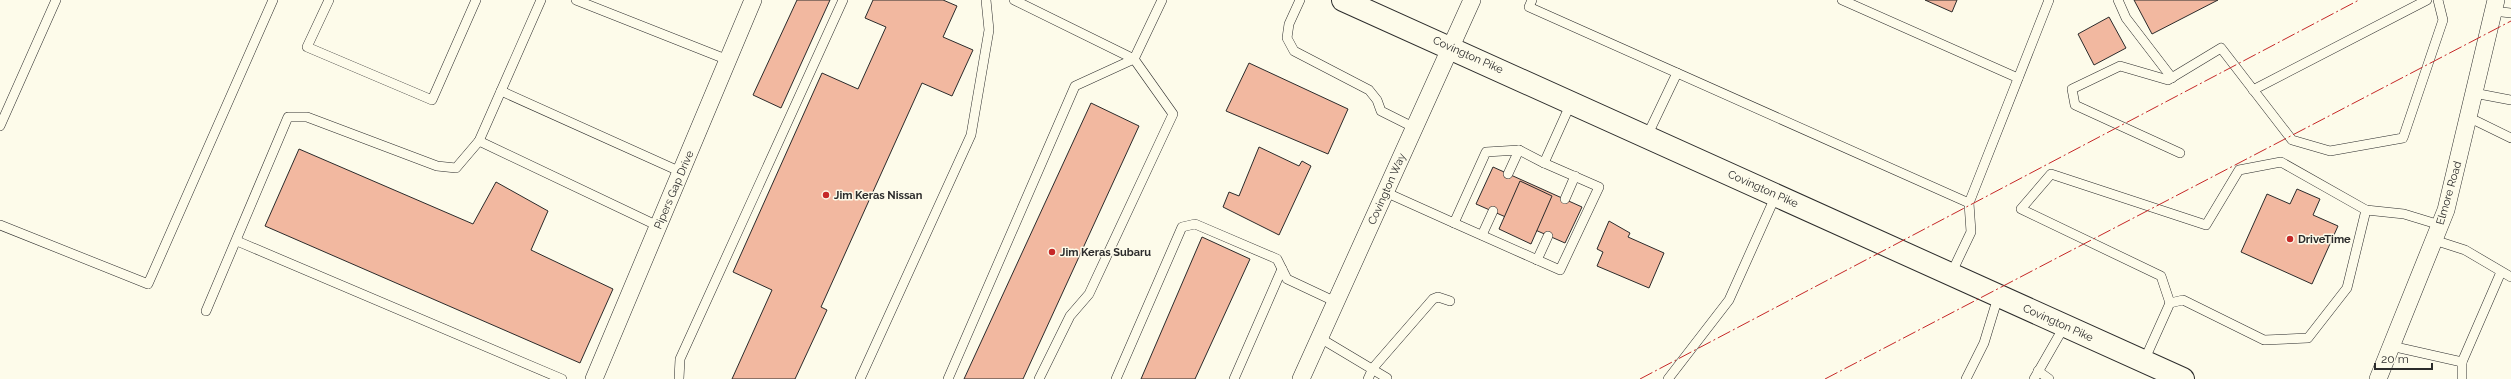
<svg xmlns="http://www.w3.org/2000/svg" width="2511" height="379" font-family="Raleway,sans-serif">
	<style>
		.building { fill: #f2b8a0; stroke: #2b2b2b }
		.lines { fill: none; stroke-linecap: round; stroke-linejoin: round }
		.service-casing { stroke: #2b2b2b; stroke-width: 10 }
		.minor-casing { stroke: #2b2b2b; stroke-width: 18 }
		.primary-casing { stroke: #2b2b2b; stroke-width: 24 }
		.service { stroke: #fdfbea; stroke-width: 9 }
		.minor { stroke: #fdfbea; stroke-width: 17 }
		.primary { stroke: #fdfbea; stroke-width: 22 }
		.power { stroke: #c62828; stroke-width: 1; stroke-dasharray: 14 3 2 3; stroke-linecap: butt }
		.poi-dot { fill: #c62828; stroke: #fdfbea; stroke-width: 1.5 }
		.labels { text-anchor: middle; dominant-baseline: central; stroke-width: 3; stroke-linejoin: round; paint-order: stroke }
		.street-label { font-size: 11px; fill: #2b2b2b; stroke: #fdfbea }
		.poi-label { font-size: 11px; font-weight: bold; fill: #2b2b2b; stroke: #fdfbea; text-anchor: start }
	</style>
	<rect width="100%" height="100%" fill="#fdfbea"/>
	<g class="building">
		<path d="M797 0H830L781 108 753 95Z"/>
		<path d="M873 0H943L957 6 943 37 973 50 952 96 922 83 821 307 827 310 795 379H732L772 290 733 272 822 73 858 89 886 27 865 18Z"/>
		<path d="M1925 0H1957L1952 12Z"/>
		<path d="M2134 0H2218L2152 34Z"/>
		<path d="M2109 17 2126 48 2094 65 2078 34Z"/>
		<path d="M1249 63 1348 109 1328 154 1226 111Z"/>
		<path d="M1091 103 1139 126 1023 379H964Z"/>
		<path d="M1259 147 1299 166 1302 161 1311 166 1279 235 1223 207 1229 192 1239 196Z"/>
		<path d="M299 149 473 224 496 182 548 211 531 250 613 289 580 363 265 226Z"/>
		<path d="M1493 167 1582 207 1565 243 1476 204Z"/>
		<path d="M1520 181 1552 196 1531 244 1499 229Z"/>
		<path d="M2297 189 2320 199 2313 215 2338 226 2312 284 2241 252 2267 194 2290 204Z"/>
		<path d="M1609 221 1630 233 1628 237 1664 253 1649 288 1597 266 1603 252 1597 249Z"/>
		<path d="M1202 237 1250 259 1195 379H1141Z"/>
	</g>
	<g class="lines">
		<defs>
			<g id="service">
				<path d="M329 0 307 47 432 100 476 0"/>
				<path d="M576 0 728 60"/>
				<path d="M1014 0 1134 59 1173 114 1089 294 1070 316 1039 379"/>
				<path d="M1300 0 1289 24 1287 38 1294 51 1369 90 1377 100 1381 111 1415 128"/>
				<path d="M1532 0 1529 7 1969 203 2049 0"/>
				<path d="M1842 0 2018 78"/>
				<path d="M2118 0 2126 18 2172 78"/>
				<path d="M2493 11 2511 13"/>
				<path d="M2253 90 2427 0"/>
				<path d="M501 91 681 172"/>
				<path d="M2474 93 2511 100"/>
				<path d="M2468 117 2511 138"/>
				<path d="M0 126 56 0"/>
				<path d="M1647 136 1677 73"/>
				<path d="M479 141 658 226"/>
				<path d="M2180 153 2075 105 2072 89 2120 66 2168 80 2221 48 2292 140 2330 151 2403 138 2443 20 2438 0"/>
				<path d="M1508 174 1519 150"/>
				<path d="M1385 192 1454 223 1486 152 1519 150 1544 163 1571 103"/>
				<path d="M1565 199 1575 176"/>
				<path d="M1454 223 1560 270 1599 187 1544 163"/>
				<path d="M0 225 148 284 273 0"/>
				<path d="M1482 235 1493 211"/>
				<path d="M2434 240 2465 250 2511 277"/>
				<path d="M237 241 562 379"/>
				<path d="M1537 260 1548 236"/>
				<path d="M1951 274 1971 232 1969 203"/>
				<path d="M2170 303 2161 276 2021 209 2051 174 2206 225 2239 170 2281 162 2366 210"/>
				<path d="M206 311 288 117H307L437 166 456 168 479 141 541 0"/>
				<path d="M1320 338 1387 378"/>
				<path d="M2391 346 2462 362V379"/>
				<path d="M2144 361 2170 303 2183 300 2264 340 2308 338 2347 288 2366 210 2404 214 2440 225"/>
				<path d="M2462 362 2501 272"/>
				<path d="M2038 371 2049 379"/>
				<path d="M679 379 680 359 843 0"/>
				<path d="M860 379 971 135 989 30 986 0"/>
				<path d="M948 379 1075 86 1134 59 1162 0"/>
				<path d="M1116 379 1182 227 1195 224 1277 259 1287 279 1336 302"/>
				<path d="M1234 379 1282 269"/>
				<path d="M1368 379 1373 368 1433 299 1438 297 1450 301"/>
				<path d="M1668 379 1729 300 1776 195"/>
				<path d="M1966 379 1984 343 1998 297"/>
				<path d="M2034 379 2065 325"/>
			</g>
			<g id="minor">
				<path d="M594 379 753 0"/>
				<path d="M1301 379 1472 0"/>
				<path d="M2378 379 2446 210 2496 0"/>
			</g>
			<path id="primary" d="M1343 0 2183 379"/>
		</defs>
		<use href="#service" class="service-casing"/>
		<use href="#minor" class="minor-casing"/>
		<use href="#primary" class="primary-casing"/>
		<use href="#service" class="service"/>
		<use href="#minor" class="minor"/>
		<use href="#primary" class="primary"/>
		<g class="power">
			<path d="M1640 379 2359 0"/>
			<path d="M1825 379 2511 21"/>
		</g>
	</g>
	<g class="poi-dot">
		<circle cx="826" cy="195" r="4"/>
		<circle cx="2290" cy="239" r="4"/>
		<circle cx="1052" cy="252" r="4"/>
	</g>
	<g class="labels">
		<g class="street-label">
			<text transform="translate(1468 55) rotate(24)">Covington Pike</text>
			<text transform="translate(1387 189) rotate(-66)">Covington Way</text>
			<text transform="translate(1763 189) rotate(24)">Covington Pike</text>
			<text transform="translate(674 190) rotate(-67)">Pipers Gap Drive</text>
			<text transform="translate(2449 193) rotate(-74)">Elmore Road</text>
			<text transform="translate(2058 323) rotate(24)">Covington Pike</text>
		</g>
		<g class="poi-label">
			<text x="834" y="195">Jim Keras Nissan</text>
			<text x="2298" y="239">DriveTime</text>
			<text x="1060" y="252">Jim Keras Subaru</text>
		</g>
	</g>
	<path d="M2375 363v6h57v-6" fill="none" stroke="#2b2b2b" stroke-width="2"/>
	<text x="2381" y="363" font-size="12" fill="#2b2b2b" stroke="#fdfbea" stroke-width="3" paint-order="stroke">20 m</text>
</svg>
